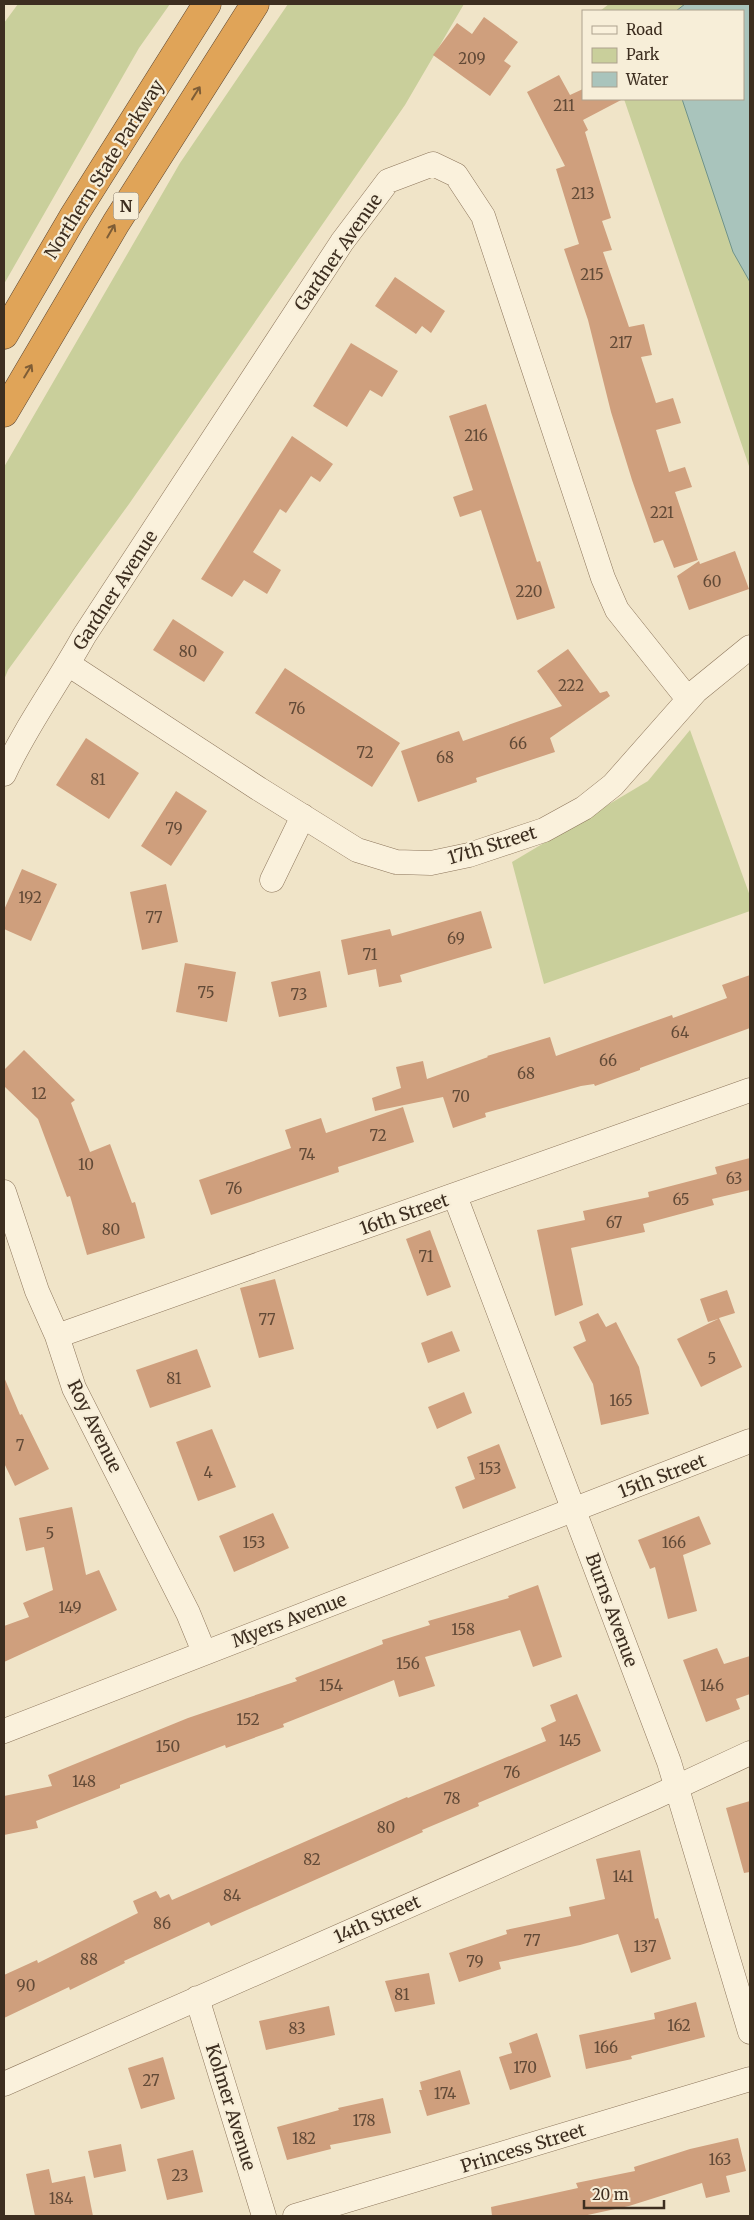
<svg xmlns="http://www.w3.org/2000/svg" width="754" height="2220" font-family="Merriweather,serif">
	<style>
		.green { fill: #c9cf9b }
		.water { fill: #a9c4bc; stroke: #6f938a }
		.building { fill: #cf9f7d }
		.lines { fill: none; stroke-linecap: round; stroke-linejoin: round }
		.minor-casing { stroke: #8d765c; stroke-width: 25 }
		.motorway-casing { stroke: #5b4430; stroke-width: 29 }
		.minor { stroke: #faf1dc; stroke-width: 24 }
		.motorway { stroke: #e0a458; stroke-width: 28 }
		.oneway { stroke: #7e5d36 }
		.labels { text-anchor: middle; dominant-baseline: central; stroke-width: 4.5; stroke-linejoin: round; paint-order: stroke }
		.number-label { font-size: 15px; fill: #624a37 }
		.shield { fill: #f7eed8; stroke: #756857; stroke-width: 1 }
		.shield-label { font-size: 16px; font-weight: bold; fill: #3d2e20 }
		.street-label { font-size: 18px; fill: #3d2e20; stroke: #f7eed8 }
	</style>
	<rect width="100%" height="100%" fill="#f0e4c8"/>
	<path class="green" d="M 18,4 L 170,4 L 139,48 L 4,284 L 4,23 Z
		M 288,4 L 464,4 L 405,105 L 129,504 L 8,670 L 4,680 L 4,467 L 180,163 Z
		M 609,4 L 750,4 L 750,469 L 624,99 L 743,99 L 743,11 L 600,11 Z
		M 690,730 L 750,896 L 750,911 L 544,984 L 512,862 L 648,781 Z"/>
	<path class="water" d="M 685,4 L 750,4 L 750,282 L 733,252 L 682,99 L 743,99 L 743,11 L 676,11 Z"/>
	<path class="building" d="M 484,17 L 518,42 L 504,61 L 511,66 L 490,96 L 433,55 L 457,23 L 472,34 Z
		M 559,75 L 570,95 L 583,89 L 583,99 L 623,99 L 583,120 L 588,130 L 585,132 L 611,218 L 602,221 L 612,250 L 603,252 L 629,327 L 644,324 L 652,355 L 641,357 L 656,403 L 673,398 L 681,423 L 656,430 L 669,472 L 685,467 L 692,487 L 675,492 L 698,560 L 674,568 L 663,540 L 654,543 L 632,480 L 611,412 L 588,320 L 564,249 L 579,244 L 556,169 L 565,166 L 527,92 Z
		M 395,277 L 445,311 L 431,333 L 422,326 L 416,334 L 375,306 Z
		M 351,343 L 398,371 L 382,397 L 370,390 L 347,427 L 313,406 Z
		M 486,404 L 537,562 L 540,561 L 555,608 L 517,620 L 481,510 L 460,517 L 453,497 L 473,490 L 449,416 Z
		M 292,436 L 333,464 L 320,482 L 311,476 L 286,513 L 280,509 L 253,552 L 281,570 L 267,594 L 244,580 L 232,597 L 201,579 Z
		M 735,551 L 749,589 L 689,610 L 677,576 L 699,561 L 700,564 Z
		M 173,619 L 224,652 L 204,682 L 153,650 Z
		M 568,649 L 600,693 L 607,691 L 610,696 L 550,738 L 555,752 L 476,778 L 477,782 L 418,802 L 401,751 L 459,731 L 463,741 L 562,706 L 537,671 Z
		M 285,668 L 400,743 L 372,787 L 255,713 Z
		M 86,738 L 139,773 L 109,819 L 56,785 Z
		M 176,791 L 207,811 L 171,866 L 141,846 Z
		M 22,869 L 57,884 L 31,941 L 4,929 L 4,910 Z
		M 166,884 L 178,942 L 142,950 L 130,892 Z
		M 481,911 L 492,948 L 400,975 L 402,982 L 379,987 L 376,969 L 348,975 L 341,940 L 390,929 L 392,936 Z
		M 185,963 L 236,972 L 227,1022 L 176,1012 Z
		M 320,971 L 327,1007 L 279,1017 L 271,982 Z
		M 750,975 L 750,1028 L 640,1068 L 640,1070 L 595,1086 L 594,1084 L 581,1086 L 485,1113 L 486,1117 L 453,1128 L 443,1097 L 375,1111 L 372,1098 L 401,1088 L 396,1067 L 423,1061 L 427,1079 L 488,1057 L 487,1056 L 550,1037 L 556,1056 L 672,1015 L 673,1018 L 727,998 L 722,985 Z
		M 24,1050 L 75,1100 L 71,1103 L 90,1152 L 110,1144 L 132,1203 L 135,1202 L 145,1238 L 87,1255 L 70,1196 L 67,1197 L 38,1119 L 4,1086 L 4,1070 Z
		M 403,1107 L 414,1142 L 338,1167 L 339,1172 L 211,1215 L 199,1180 L 291,1148 L 285,1130 L 321,1118 L 326,1133 Z
		M 750,1158 L 750,1190 L 712,1199 L 714,1205 L 643,1224 L 645,1232 L 571,1248 L 583,1305 L 555,1316 L 537,1230 L 585,1220 L 583,1211 L 649,1197 L 648,1192 L 717,1174 L 715,1167 Z
		M 430,1230 L 451,1287 L 427,1296 L 406,1239 Z
		M 275,1279 L 294,1349 L 259,1358 L 240,1288 Z
		M 727,1290 L 735,1313 L 719,1318 L 742,1367 L 701,1387 L 677,1339 L 718,1319 L 708,1322 L 700,1299 Z
		M 598,1313 L 606,1327 L 616,1322 L 639,1367 L 649,1414 L 601,1425 L 593,1384 L 573,1347 L 586,1341 L 579,1322 Z
		M 452,1331 L 460,1351 L 428,1363 L 421,1343 Z
		M 197,1349 L 211,1387 L 150,1408 L 136,1370 Z
		M 4,1377 L 20,1415 L 22,1414 L 49,1469 L 15,1486 L 4,1463 Z
		M 464,1392 L 472,1413 L 437,1429 L 428,1407 Z
		M 212,1429 L 236,1487 L 198,1501 L 176,1442 Z
		M 499,1444 L 516,1488 L 463,1509 L 455,1487 L 475,1479 L 467,1457 Z
		M 72,1507 L 86,1575 L 99,1570 L 117,1610 L 4,1662 L 4,1626 L 29,1617 L 23,1603 L 53,1590 L 44,1547 L 26,1551 L 19,1518 Z
		M 273,1513 L 289,1548 L 234,1572 L 219,1536 Z
		M 699,1516 L 711,1544 L 683,1555 L 697,1611 L 668,1619 L 655,1567 L 650,1569 L 638,1540 Z
		M 538,1585 L 562,1657 L 533,1667 L 520,1630 L 425,1657 L 435,1686 L 399,1697 L 394,1680 L 283,1724 L 284,1727 L 226,1748 L 225,1745 L 120,1785 L 120,1788 L 36,1821 L 38,1828 L 4,1835 L 4,1796 L 52,1786 L 48,1775 L 188,1718 L 297,1681 L 295,1678 L 383,1644 L 382,1640 L 430,1625 L 428,1621 L 509,1598 L 508,1596 Z
		M 717,1648 L 724,1664 L 750,1656 L 750,1694 L 736,1699 L 740,1709 L 706,1722 L 683,1660 Z
		M 577,1694 L 601,1751 L 478,1803 L 479,1806 L 422,1830 L 423,1832 L 211,1926 L 209,1922 L 124,1961 L 125,1963 L 70,1990 L 69,1987 L 4,2018 L 4,1975 L 37,1960 L 38,1963 L 138,1913 L 133,1901 L 156,1891 L 160,1898 L 169,1894 L 172,1900 L 407,1797 L 408,1798 L 546,1741 L 541,1728 L 556,1721 L 550,1705 Z
		M 750,1801 L 750,1872 L 744,1873 L 726,1808 Z
		M 640,1850 L 655,1919 L 658,1918 L 671,1959 L 631,1973 L 618,1934 L 580,1945 L 499,1962 L 501,1969 L 459,1982 L 449,1953 L 507,1934 L 506,1930 L 571,1916 L 569,1907 L 605,1899 L 596,1859 Z
		M 429,1973 L 435,2004 L 395,2012 L 385,1981 Z
		M 696,2002 L 705,2037 L 631,2056 L 632,2059 L 586,2069 L 579,2035 L 655,2019 L 654,2013 Z
		M 329,2006 L 335,2035 L 266,2050 L 259,2021 Z
		M 537,2033 L 551,2077 L 510,2090 L 499,2057 L 512,2053 L 509,2043 Z
		M 163,2057 L 175,2099 L 141,2109 L 128,2068 Z
		M 460,2070 L 470,2104 L 427,2116 L 419,2090 L 422,2090 L 420,2082 Z
		M 383,2098 L 391,2133 L 330,2145 L 331,2149 L 287,2160 L 277,2127 L 339,2110 L 338,2108 Z
		M 738,2138 L 746,2171 L 726,2176 L 730,2192 L 706,2198 L 702,2183 L 629,2206 L 583,2216 L 492,2216 L 491,2207 L 578,2188 L 576,2183 L 635,2171 L 634,2167 L 690,2149 Z
		M 121,2144 L 126,2171 L 94,2178 L 88,2151 Z
		M 193,2150 L 203,2192 L 167,2200 L 157,2159 Z
		M 49,2169 L 52,2183 L 85,2176 L 93,2216 L 35,2216 L 26,2174 Z"/>
	<g class="lines">
		<defs>
			<path id="minor" d="M 68,664 L 259,789 L 357,850 L 396,862 L 431,863 L 469,855 L 544,830 L 584,808 L 613,785 L 696,691 L 750,647
				M 4,774 C 26,726 58,683 84,636 L 342,242 L 388,181 L 433,164 L 456,175 L 483,216 L 603,578 L 617,610 L 688,699
				M 272,880 L 303,816
				M 4,1192 L 37,1291 L 57,1336 L 74,1388 L 188,1613 L 204,1652
				M 455,1196 L 669,1762 L 750,2032
				M 57,1336 L 750,1090
				M 4,1731 L 750,1441
				M 197,1998 L 264,2216
				M 4,2084 L 653,1798 L 750,1753
				M 295,2216 L 750,2079"/>
			<path id="motorway" d="M 4,335 L 73,217 L 207,4
				M 4,413 L 116,223 L 255,4"/>
		</defs>
		<use href="#minor" class="minor-casing"/>
		<use href="#motorway" class="motorway-casing"/>
		<use href="#minor" class="minor"/>
		<use href="#motorway" class="motorway"/>
	</g>
	<defs><path id="oneway-shaft" d="M-6 0H5M1.5-3L5.5 0L1.5 3" fill="none" stroke-width="1.6" stroke-linecap="round" stroke-linejoin="round" transform="scale(1.25)"/></defs>
	<g class="oneway">
		<use href="#oneway-shaft" transform="translate(196 93) rotate(-58)"/>
		<use href="#oneway-shaft" transform="translate(111 231) rotate(-60)"/>
		<use href="#oneway-shaft" transform="translate(28 371) rotate(-59)"/>
	</g>
	<g class="labels">
		<g class="number-label">
			<text x="472" y="58">209</text>
			<text x="564" y="105">211</text>
			<text x="583" y="193">213</text>
			<text x="592" y="274">215</text>
			<text x="621" y="342">217</text>
			<text x="476" y="435">216</text>
			<text x="662" y="512">221</text>
			<text x="712" y="581">60</text>
			<text x="529" y="591">220</text>
			<text x="188" y="651">80</text>
			<text x="571" y="685">222</text>
			<text x="297" y="708">76</text>
			<text x="518" y="743">66</text>
			<text x="365" y="752">72</text>
			<text x="445" y="757">68</text>
			<text x="98" y="779">81</text>
			<text x="174" y="828">79</text>
			<text x="30" y="897">192</text>
			<text x="154" y="917">77</text>
			<text x="456" y="938">69</text>
			<text x="370" y="954">71</text>
			<text x="206" y="992">75</text>
			<text x="299" y="994">73</text>
			<text x="680" y="1032">64</text>
			<text x="608" y="1060">66</text>
			<text x="526" y="1073">68</text>
			<text x="39" y="1093">12</text>
			<text x="461" y="1096">70</text>
			<text x="378" y="1135">72</text>
			<text x="307" y="1154">74</text>
			<text x="86" y="1164">10</text>
			<text x="734" y="1178">63</text>
			<text x="234" y="1188">76</text>
			<text x="681" y="1199">65</text>
			<text x="614" y="1222">67</text>
			<text x="111" y="1229">80</text>
			<text x="426" y="1256">71</text>
			<text x="267" y="1319">77</text>
			<text x="712" y="1358">5</text>
			<text x="174" y="1378">81</text>
			<text x="621" y="1400">165</text>
			<text x="20" y="1445">7</text>
			<text x="490" y="1468">153</text>
			<text x="208" y="1472">4</text>
			<text x="50" y="1533">5</text>
			<text x="254" y="1542">153</text>
			<text x="674" y="1542">166</text>
			<text x="70" y="1607">149</text>
			<text x="463" y="1629">158</text>
			<text x="408" y="1663">156</text>
			<text x="331" y="1685">154</text>
			<text x="712" y="1685">146</text>
			<text x="248" y="1719">152</text>
			<text x="570" y="1740">145</text>
			<text x="168" y="1746">150</text>
			<text x="512" y="1772">76</text>
			<text x="84" y="1781">148</text>
			<text x="452" y="1798">78</text>
			<text x="386" y="1827">80</text>
			<text x="312" y="1859">82</text>
			<text x="623" y="1876">141</text>
			<text x="232" y="1895">84</text>
			<text x="162" y="1923">86</text>
			<text x="532" y="1940">77</text>
			<text x="645" y="1946">137</text>
			<text x="89" y="1959">88</text>
			<text x="475" y="1961">79</text>
			<text x="26" y="1985">90</text>
			<text x="402" y="1994">81</text>
			<text x="679" y="2025">162</text>
			<text x="297" y="2028">83</text>
			<text x="606" y="2047">166</text>
			<text x="525" y="2067">170</text>
			<text x="151" y="2080">27</text>
			<text x="445" y="2093">174</text>
			<text x="364" y="2120">178</text>
			<text x="304" y="2138">182</text>
			<text x="720" y="2159">163</text>
			<text x="180" y="2175">23</text>
			<text x="61" y="2198">184</text>
		</g>
		<rect class="shield" x="113.5" y="192.5" width="25" height="27" rx="4"/>
		<g class="shield-label">
			<text x="126" y="206">N</text>
		</g>
		<g class="street-label">
			<text transform="translate(104 169) rotate(-58)">Northern State Parkway</text>
			<text transform="translate(338 252) rotate(-55)">Gardner Avenue</text>
			<text transform="translate(115 590) rotate(-57)">Gardner Avenue</text>
			<text transform="translate(492 845) rotate(-17)">17th Street</text>
			<text transform="translate(404 1214) rotate(-19)">16th Street</text>
			<text transform="translate(95 1426) rotate(64)">Roy Avenue</text>
			<text transform="translate(662 1476) rotate(-21)">15th Street</text>
			<text transform="translate(612 1610) rotate(70)">Burns Avenue</text>
			<text transform="translate(289 1620) rotate(-21)">Myers Avenue</text>
			<text transform="translate(377 1919) rotate(-24)">14th Street</text>
			<text transform="translate(231 2107) rotate(73)">Kolmer Avenue</text>
			<text transform="translate(523 2148) rotate(-17)">Princess Street</text>
		</g>
	</g>
	<rect width="754" height="2220" fill="none" stroke="#3d2e20" stroke-width="10"/>
	<rect x="582" y="10" width="162" height="90" fill="#f7eed8" stroke="#ada18e"/>
	<rect x="592" y="26" width="25" height="8" fill="#faf1dc" stroke="#ada18e"/>
	<text x="626" y="35" font-size="15" fill="#3d2e20">Road</text>
	<rect x="592" y="48" width="25" height="15" fill="#c9cf9b" stroke="#ada18e"/>
	<text x="626" y="60" font-size="15" fill="#3d2e20">Park</text>
	<rect x="592" y="72" width="25" height="15" fill="#a9c4bc" stroke="#ada18e"/>
	<text x="626" y="85" font-size="15" fill="#3d2e20">Water</text>
	<path d="M584 2200v8h80v-8" fill="none" stroke="#3d2e20" stroke-width="2.5"/>
	<text x="592" y="2200" font-size="15" fill="#3d2e20" stroke="#f7eed8" stroke-width="4" paint-order="stroke">20 m</text>
</svg>
